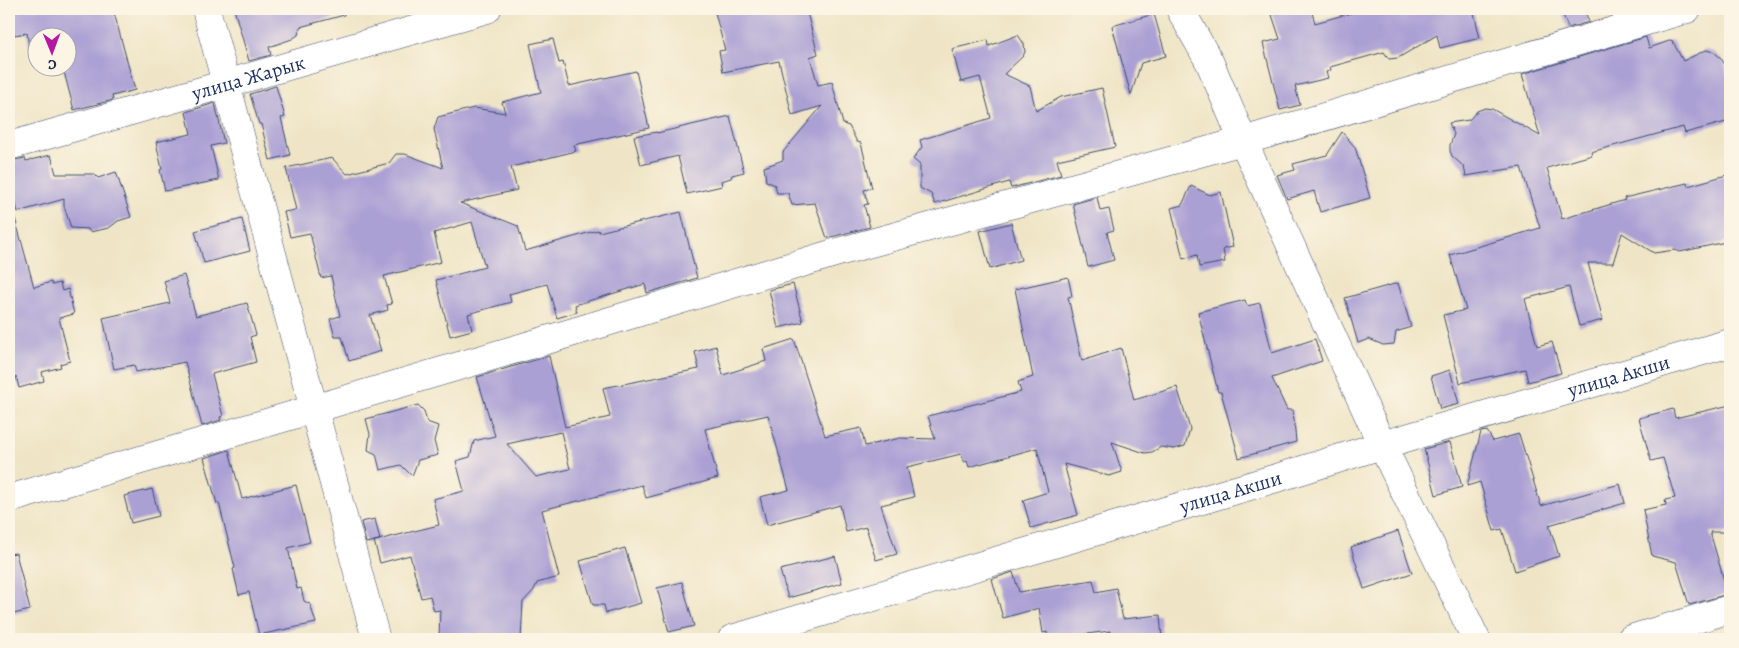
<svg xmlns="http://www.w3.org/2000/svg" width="1739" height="648" font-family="Alegreya,serif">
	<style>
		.building { fill: #aba0d4; fill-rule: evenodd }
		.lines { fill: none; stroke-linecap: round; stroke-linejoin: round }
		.minor-casing { stroke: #3b4a6e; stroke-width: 29 }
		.minor { stroke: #fff; stroke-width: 28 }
		.labels { text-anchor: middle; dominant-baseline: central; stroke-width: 4.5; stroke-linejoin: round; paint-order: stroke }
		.street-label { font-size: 20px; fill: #1b2f5e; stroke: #fcf5e5 }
	</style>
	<rect width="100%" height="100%" fill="#fcf5e5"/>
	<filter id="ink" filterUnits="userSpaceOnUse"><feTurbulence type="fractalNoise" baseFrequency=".02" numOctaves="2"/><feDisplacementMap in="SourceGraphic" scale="10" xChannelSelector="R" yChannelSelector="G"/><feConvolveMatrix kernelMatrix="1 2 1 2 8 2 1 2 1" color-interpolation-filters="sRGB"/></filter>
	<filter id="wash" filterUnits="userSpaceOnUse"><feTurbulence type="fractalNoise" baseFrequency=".0096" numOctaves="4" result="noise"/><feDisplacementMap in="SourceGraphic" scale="20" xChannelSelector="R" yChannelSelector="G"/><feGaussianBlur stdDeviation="1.12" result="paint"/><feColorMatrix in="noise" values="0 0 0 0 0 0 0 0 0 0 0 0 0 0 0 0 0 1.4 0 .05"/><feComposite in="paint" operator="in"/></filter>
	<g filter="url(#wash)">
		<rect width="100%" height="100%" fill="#efe5c6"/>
		<g id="blocks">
			<path class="building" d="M 10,9 L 113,9 L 135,90 L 112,96 L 113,100 L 74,110 L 63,68 L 68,68 L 68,38 L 38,38 L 38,44 L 29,46 L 27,33 L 14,35 Z
				M 234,9 L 343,9 L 344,15 L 300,27 L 298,35 L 292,39 L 269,47 L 271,55 L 249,61 Z
				M 714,9 L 806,9 L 818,54 L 810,57 L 818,85 L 832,82 L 843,124 L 849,126 L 857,142 L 861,143 L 872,188 L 864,190 L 868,204 L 864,205 L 870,227 L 827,238 L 815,203 L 792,205 L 788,193 L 777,193 L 775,185 L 766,181 L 764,167 L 783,160 L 783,152 L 822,106 L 792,115 L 779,61 L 723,72 L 719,51 L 725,50 Z
				M 1270,9 L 1311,9 L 1315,23 L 1365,9 L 1473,9 L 1480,38 L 1440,48 L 1437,35 L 1398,58 L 1389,59 L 1384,52 L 1330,67 L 1331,70 L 1326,72 L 1328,78 L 1295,86 L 1300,105 L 1280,110 L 1263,43 L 1280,39 Z
				M 1561,9 L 1584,9 L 1589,22 L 1568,28 Z
				M 1154,14 L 1166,56 L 1141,63 L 1131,95 L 1112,26 Z
				M 1018,35 L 1024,44 L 1025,52 L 1023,56 L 1004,74 L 1030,86 L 1036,111 L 1061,97 L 1102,88 L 1115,147 L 1057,160 L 1061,175 L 1011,188 L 1009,182 L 935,204 L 931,194 L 920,188 L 920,165 L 913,159 L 922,147 L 920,140 L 991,118 L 980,77 L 961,82 L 952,49 L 988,40 L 989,46 Z
				M 1646,37 L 1649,48 L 1672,40 L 1683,61 L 1706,50 L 1714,52 L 1721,58 L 1725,65 L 1730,84 L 1730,121 L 1685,133 L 1683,127 L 1591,152 L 1592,155 L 1547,168 L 1562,219 L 1625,200 L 1624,198 L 1687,183 L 1688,186 L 1730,174 L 1730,241 L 1680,252 L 1675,250 L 1654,253 L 1622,233 L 1613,263 L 1588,263 L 1603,320 L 1579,326 L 1569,287 L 1525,299 L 1537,346 L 1552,342 L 1561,373 L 1528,382 L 1525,369 L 1460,383 L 1443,315 L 1466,310 L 1450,255 L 1540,228 L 1521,167 L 1466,176 L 1464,167 L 1452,156 L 1450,151 L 1450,145 L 1454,134 L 1449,123 L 1469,120 L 1477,111 L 1485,108 L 1492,109 L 1540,136 L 1522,74 Z
				M 553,39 L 559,63 L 563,62 L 569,86 L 636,71 L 649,128 L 574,145 L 576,151 L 511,167 L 517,190 L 460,203 L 518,226 L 525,251 L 598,230 L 599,232 L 681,212 L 697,278 L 647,293 L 645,284 L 575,305 L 577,312 L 557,318 L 547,284 L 509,294 L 511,302 L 468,314 L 472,330 L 450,336 L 436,280 L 485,267 L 472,222 L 434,233 L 441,262 L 384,276 L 392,304 L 387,305 L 388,310 L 370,315 L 381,351 L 349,361 L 342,337 L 335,337 L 330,319 L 340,316 L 331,276 L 321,278 L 310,233 L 290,237 L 284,212 L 296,210 L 286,168 L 332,158 L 347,174 L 389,163 L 396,154 L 405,154 L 443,168 L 434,129 L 438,117 L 474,108 L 505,113 L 502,102 L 541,92 L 530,44 Z
				M 276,86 L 285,117 L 281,118 L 290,155 L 270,160 L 261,124 L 259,124 L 250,94 Z
				M 215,103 L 224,143 L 211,146 L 219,180 L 165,191 L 160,170 L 162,169 L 156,142 L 191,134 L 186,112 Z
				M 730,116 L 744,172 L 732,175 L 731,178 L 721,181 L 722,186 L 687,194 L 678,156 L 641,165 L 634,136 L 657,132 L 657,133 Z
				M 1342,132 L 1355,147 L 1370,198 L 1320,212 L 1314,191 L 1287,199 L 1277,175 L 1295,170 L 1293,164 L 1327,155 Z
				M 51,155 L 56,174 L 94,174 L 98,178 L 116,172 L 131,217 L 118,221 L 109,228 L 90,232 L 88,229 L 71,228 L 64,206 L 64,199 L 18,212 L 9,179 L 9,161 L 25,158 L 26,161 Z
				M 1191,186 L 1210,195 L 1221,192 L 1233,247 L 1223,249 L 1225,262 L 1199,267 L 1197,255 L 1183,259 L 1171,208 L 1182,205 Z
				M 1097,197 L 1100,211 L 1109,209 L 1114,230 L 1107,232 L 1114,260 L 1088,267 L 1073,204 Z
				M 15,218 L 34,287 L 51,282 L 52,285 L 60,283 L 62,291 L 68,289 L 74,314 L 59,318 L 70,361 L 60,364 L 61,367 L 42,372 L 44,381 L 19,388 L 16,376 L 9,378 L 9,219 Z
				M 242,219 L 250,251 L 204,263 L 195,231 Z
				M 1011,223 L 1021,260 L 990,269 L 980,231 Z
				M 184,275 L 196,316 L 247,303 L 256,335 L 250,337 L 256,362 L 212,374 L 223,416 L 220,417 L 221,420 L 202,426 L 185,362 L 136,372 L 134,365 L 114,369 L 103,318 L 170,303 L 164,281 Z
				M 1068,277 L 1072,296 L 1068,297 L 1082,361 L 1121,348 L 1134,400 L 1177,387 L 1190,429 L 1185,446 L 1174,449 L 1161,447 L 1152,452 L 1145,453 L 1112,442 L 1122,472 L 1109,476 L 1064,464 L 1078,515 L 1031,528 L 1023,500 L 1048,492 L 1037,448 L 969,467 L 967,461 L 964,462 L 961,454 L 907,467 L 914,497 L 881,505 L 897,554 L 876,560 L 866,527 L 846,532 L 840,505 L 767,525 L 760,497 L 789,490 L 768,415 L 705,429 L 718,478 L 646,498 L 642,485 L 542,510 L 559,577 L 537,583 L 534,590 L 523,602 L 521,639 L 439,639 L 440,610 L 434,611 L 430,596 L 421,598 L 410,555 L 380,563 L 374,541 L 439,525 L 433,499 L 464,491 L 456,461 L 470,457 L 474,441 L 495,436 L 477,377 L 549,356 L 565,427 L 610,417 L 603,388 L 699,369 L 695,352 L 716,346 L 723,375 L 766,361 L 763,349 L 794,339 L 825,436 L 861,428 L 865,446 L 900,438 L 935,439 L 928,416 L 1021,392 L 1018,382 L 1033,377 L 1015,289 ZM 561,432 L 570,469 L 536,477 L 507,444 Z
				M 1398,283 L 1411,327 L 1396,332 L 1394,344 L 1383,345 L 1369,339 L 1358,343 L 1345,298 Z
				M 793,284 L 803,322 L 778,328 L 769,290 Z
				M 1245,300 L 1247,306 L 1260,303 L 1272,353 L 1315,339 L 1322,361 L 1272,378 L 1287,410 L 1293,410 L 1296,442 L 1239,458 L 1221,392 L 1218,392 L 1198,312 Z
				M 1450,370 L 1459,404 L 1440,409 L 1431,376 Z
				M 418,405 L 424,411 L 427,422 L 438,426 L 434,441 L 438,455 L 418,460 L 412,476 L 401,465 L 380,470 L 376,454 L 368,450 L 370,434 L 366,419 Z
				M 1730,405 L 1730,532 L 1710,532 L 1728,594 L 1689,605 L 1676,562 L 1652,556 L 1643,510 L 1666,505 L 1665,500 L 1675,498 L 1663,458 L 1651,461 L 1639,418 L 1673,409 L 1675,418 Z
				M 1487,431 L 1493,441 L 1519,434 L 1541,506 L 1620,484 L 1625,503 L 1549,525 L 1559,556 L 1515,571 L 1502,529 L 1494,531 L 1480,482 L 1467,486 L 1481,432 Z
				M 1450,442 L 1462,487 L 1436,495 L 1424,449 Z
				M 229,450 L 242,499 L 296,485 L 310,542 L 288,548 L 297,589 L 301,588 L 304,601 L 310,604 L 316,623 L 259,635 L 249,592 L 239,595 L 233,569 L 235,568 L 219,503 L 217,504 L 204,458 Z
				M 152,489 L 159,516 L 131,523 L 124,496 Z
				M 375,519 L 380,540 L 366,543 L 361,522 Z
				M 1398,531 L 1412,573 L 1364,589 L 1351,547 Z
				M 625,548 L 641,603 L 606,613 L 604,605 L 593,605 L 580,561 Z
				M 16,553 L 30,610 L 9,615 L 9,554 Z
				M 835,556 L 842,583 L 788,598 L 780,570 Z
				M 1013,572 L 1019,592 L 1093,580 L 1096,592 L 1116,588 L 1123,619 L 1160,615 L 1162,639 L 1111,639 L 1110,631 L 1048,639 L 1047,632 L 1043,633 L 1039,608 L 1003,618 L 992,579 Z
				M 682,582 L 694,626 L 669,632 L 657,588 Z"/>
		</g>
	</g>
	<g filter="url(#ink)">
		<use href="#blocks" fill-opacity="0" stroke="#3b4a6e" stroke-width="1"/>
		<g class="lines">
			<defs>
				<g id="minor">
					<path d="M 206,9 L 376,639"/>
					<path d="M 1180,9 L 1210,63 L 1243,141 L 1382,445 L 1476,639"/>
					<path id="s1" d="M 9,146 L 487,9"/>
					<path d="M 9,499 L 557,337 L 838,252 L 1243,141 L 1687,9"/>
					<path id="s2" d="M 732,639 L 1280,477 L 1382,445 L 1730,343"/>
					<path d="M 1631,639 L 1730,609"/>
				</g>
			</defs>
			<use href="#minor" class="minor-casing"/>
			<use href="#minor" class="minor"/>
		</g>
	</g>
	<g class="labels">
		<g class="street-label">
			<text stroke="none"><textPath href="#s1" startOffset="249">улица Жарык</textPath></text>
			<text stroke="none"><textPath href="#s2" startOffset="925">улица Акши</textPath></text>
			<text stroke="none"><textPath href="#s2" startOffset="520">улица Акши</textPath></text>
		</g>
	</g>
	<rect width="1739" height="648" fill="none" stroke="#fcf5e5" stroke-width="30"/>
	<g transform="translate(52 52) rotate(179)"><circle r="24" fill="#fcf5e5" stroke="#a2a6af"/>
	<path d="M0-4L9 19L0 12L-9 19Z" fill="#b5179e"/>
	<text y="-8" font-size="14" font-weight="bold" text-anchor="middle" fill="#1b2f5e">С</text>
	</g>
</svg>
